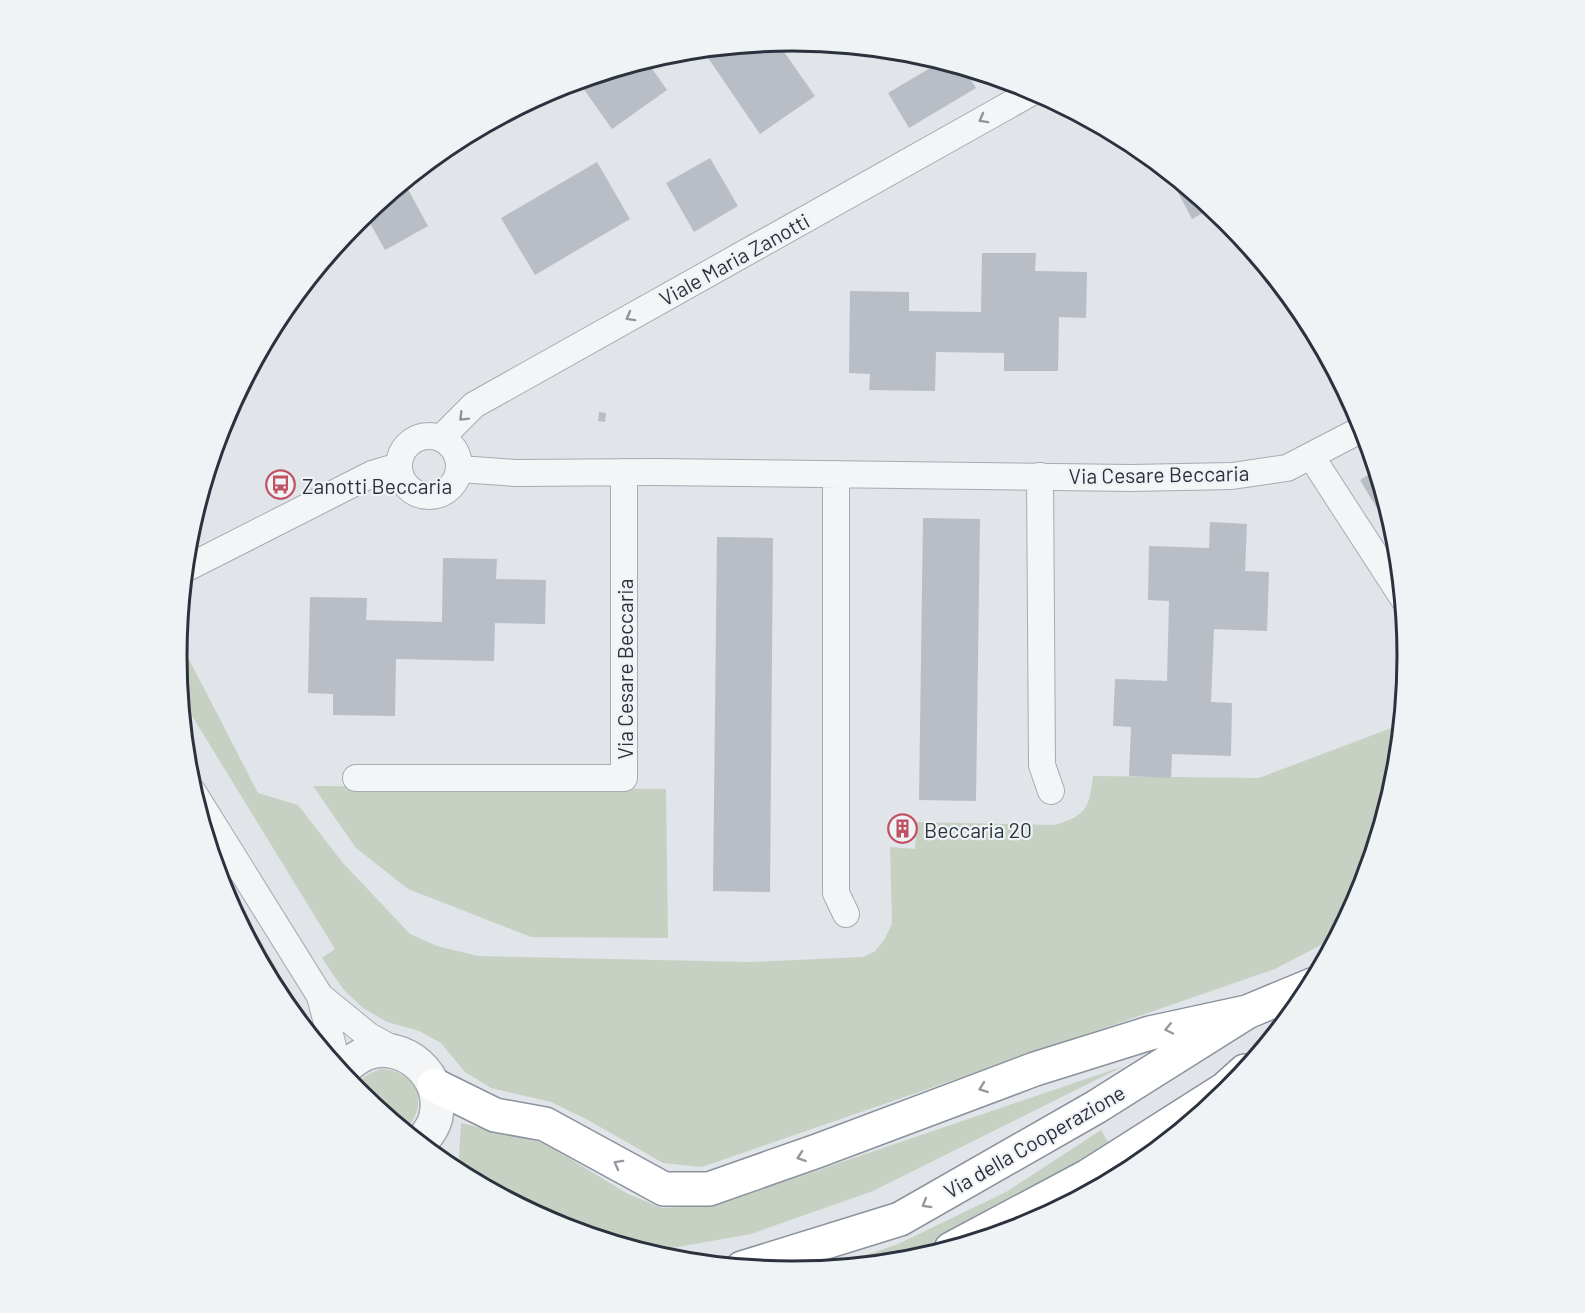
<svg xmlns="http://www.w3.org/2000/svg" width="1585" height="1313" font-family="Barlow,sans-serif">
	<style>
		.green { fill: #c7d1c3 }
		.building { fill: #b9bdc5 }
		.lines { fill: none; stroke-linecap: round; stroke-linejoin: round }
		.minor-casing { stroke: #a7abb2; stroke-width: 28 }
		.tertiary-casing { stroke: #a7abb2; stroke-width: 36 }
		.trunk-casing { stroke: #8a929d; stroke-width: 36 }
		.minor { stroke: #f3f5f7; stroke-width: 26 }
		.tertiary { stroke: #f3f5f7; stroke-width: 33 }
		.trunk { stroke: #fff; stroke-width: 33 }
		.oneway { stroke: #8f949a }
		.oneway2 { stroke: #95989e }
		.labels { text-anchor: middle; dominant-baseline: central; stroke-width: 4.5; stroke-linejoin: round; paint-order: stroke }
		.street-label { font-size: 21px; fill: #2b323e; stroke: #f0f3f6 }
		.poi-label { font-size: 21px; fill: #2b323e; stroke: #f0f3f6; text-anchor: start }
		.rim { fill: none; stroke: #2b323e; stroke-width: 3 }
	</style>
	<rect width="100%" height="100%" fill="#e1e4e8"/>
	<path class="green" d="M 178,638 L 258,793 L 298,805 L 343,863 L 410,934 L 437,946 L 478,956 L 750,962 L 863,957 L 874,952 L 884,940 L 892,924 L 890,847 L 915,849 L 917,822 L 1055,825 C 1087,815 1089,808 1093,776 L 1259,778 L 1402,724 L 1397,777 L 1361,893 L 1338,936 L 1275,969 L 702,1167 L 663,1163 L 588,1120 L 551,1102 L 491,1088 L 465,1072 L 441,1043 L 419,1031 L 387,1022 L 363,1008 L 343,989 L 322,958 L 335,949 L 181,698 L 177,656 Z
		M 313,786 L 666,789 L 668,938 L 531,937 L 408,889 L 356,848 Z
		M 213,859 L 275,966 L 292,1002 L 291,1011 L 280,998 L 223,892 Z
		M 1124,1066 L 873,1191 L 751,1234 L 655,1251 L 642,1252 L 556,1225 L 466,1177 L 459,1157 L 461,1123 L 544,1143 L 628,1194 L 662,1208 L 716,1205 Z
		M 381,1069 C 418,1071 431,1106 404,1131 L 354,1089 C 361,1077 369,1073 381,1069 Z
		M 1101,1130 L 1108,1142 L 1012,1204 L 903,1257 L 884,1263 L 826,1269 L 898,1244 L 1006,1192 Z"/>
	<path class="building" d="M 777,42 L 815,96 L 760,134 L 702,49 Z
		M 859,47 L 864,48 L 874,49 L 865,55 Z
		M 646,60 L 667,90 L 612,129 L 578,81 Z
		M 942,61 L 964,68 L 976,88 L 909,128 L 888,93 Z
		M 1124,139 L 1135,145 L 1137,146 L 1130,150 Z
		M 710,158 L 738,206 L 694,232 L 666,183 Z
		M 597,162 L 630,219 L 535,275 L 501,218 Z
		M 1166,170 L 1212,208 L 1192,219 Z
		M 404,182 L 428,226 L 385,250 L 365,214 Z
		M 982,253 L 1036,253 L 1035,271 L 1087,272 L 1086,318 L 1059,317 L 1058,371 L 1004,371 L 1004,353 L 936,352 L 935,391 L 869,390 L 870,374 L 849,373 L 850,291 L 909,292 L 909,311 L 981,312 Z
		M 599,412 L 606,413 L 605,422 L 598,421 Z
		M 1376,470 L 1392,522 L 1387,525 L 1360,480 Z
		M 923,518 L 980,519 L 976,801 L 919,800 Z
		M 1210,522 L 1247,524 L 1245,571 L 1269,572 L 1267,631 L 1214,629 L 1211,702 L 1232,703 L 1231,756 L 1172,754 L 1171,778 L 1129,776 L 1131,727 L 1113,726 L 1115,679 L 1167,681 L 1169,601 L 1148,600 L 1149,546 L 1209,548 Z
		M 717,537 L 773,538 L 770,892 L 713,891 Z
		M 443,558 L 497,559 L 496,579 L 546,580 L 545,624 L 495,623 L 494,661 L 396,659 L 395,716 L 333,715 L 333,694 L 308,693 L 310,597 L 367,598 L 366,620 L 442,622 Z
		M 895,819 L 911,819 L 910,840 L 894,840 Z"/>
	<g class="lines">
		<defs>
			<path id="minor" d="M399 466a30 30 0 1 1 60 0a30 30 0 1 1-60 0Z
				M 441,438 L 474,405 L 483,400 L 1034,91
				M 1311,456 L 1403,598
				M 459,469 L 516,473 L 655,472 L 1131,478 L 1232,476 L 1287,468 L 1364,428
				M 836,474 L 836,893 L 846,914
				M 1040,476 L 1042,765 L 1051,791
				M 185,569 L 372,474 L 399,466
				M 356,778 L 624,778 L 624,472
				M 193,792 L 320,996 L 339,1070
				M 320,996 L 369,1036 L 400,1053"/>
			<path id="tertiary" d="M 340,1072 C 349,1064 356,1057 367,1053 C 405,1040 445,1077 436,1116 C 434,1127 427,1135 420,1144"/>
			<path id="trunk" d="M 434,1085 L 495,1115 L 545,1124 L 664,1189 L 709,1189 L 817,1151 L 1035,1069 L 1150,1033 L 1247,1012
				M 951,1249 L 1088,1176 L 1225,1089 L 1245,1071
				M 742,1268 L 900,1219 L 1096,1107 L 1247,1012 L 1312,985"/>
		</defs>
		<use href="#minor" class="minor-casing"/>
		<use href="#tertiary" class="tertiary-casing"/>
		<use href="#trunk" class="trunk-casing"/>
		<use href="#minor" class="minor"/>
		<use href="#tertiary" class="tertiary"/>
		<use href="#trunk" class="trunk"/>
	</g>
	<defs><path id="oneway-chevron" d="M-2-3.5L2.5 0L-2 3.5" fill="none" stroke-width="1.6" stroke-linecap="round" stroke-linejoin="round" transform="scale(1.5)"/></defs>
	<g class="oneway">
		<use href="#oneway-chevron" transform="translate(983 119) rotate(151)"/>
		<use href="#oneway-chevron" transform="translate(630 317) rotate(151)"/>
		<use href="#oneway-chevron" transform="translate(463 417) rotate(135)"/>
	</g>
	<g class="oneway2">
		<use href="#oneway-chevron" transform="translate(1169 1029) rotate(168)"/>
		<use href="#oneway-chevron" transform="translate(983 1088) rotate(160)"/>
		<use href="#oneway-chevron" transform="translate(801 1157) rotate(161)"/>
		<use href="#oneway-chevron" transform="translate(618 1164) rotate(-151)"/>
		<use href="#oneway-chevron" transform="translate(926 1204) rotate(150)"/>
	</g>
	<defs>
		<symbol id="bus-ring" viewBox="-11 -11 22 22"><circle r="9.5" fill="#f0f3f6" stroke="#c15265" stroke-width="1.5"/><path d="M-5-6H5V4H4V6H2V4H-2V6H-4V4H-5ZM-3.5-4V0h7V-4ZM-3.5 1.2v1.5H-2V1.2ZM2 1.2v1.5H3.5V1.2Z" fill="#c15265"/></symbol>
		<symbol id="building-ring" viewBox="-11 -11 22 22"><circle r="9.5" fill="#f0f3f6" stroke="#c15265" stroke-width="1.5"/><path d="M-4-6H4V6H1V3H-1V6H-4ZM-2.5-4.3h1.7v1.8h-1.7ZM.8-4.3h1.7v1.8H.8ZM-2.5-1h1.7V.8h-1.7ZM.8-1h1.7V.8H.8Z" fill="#c15265"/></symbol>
	</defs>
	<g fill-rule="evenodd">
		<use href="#bus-ring" x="264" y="468" width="33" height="33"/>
		<use href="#building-ring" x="886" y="812" width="33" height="33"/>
	</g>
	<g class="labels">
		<g class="street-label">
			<text transform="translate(734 259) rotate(-29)">Viale Maria Zanotti</text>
			<text transform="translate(1159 474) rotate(-1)">Via Cesare Beccaria</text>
			<text transform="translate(624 669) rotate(-90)">Via Cesare Beccaria</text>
			<text transform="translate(1034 1141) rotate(-30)">Via della Cooperazione</text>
		</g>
		<g class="poi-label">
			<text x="302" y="485">Zanotti Beccaria</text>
			<text x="924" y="829">Beccaria 20</text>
		</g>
	</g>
	<path d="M0 0H1585V1313H0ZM187 656a605 605 0 1 1 1210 0a605 605 0 1 1-1210 0Z" fill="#f0f3f6" fill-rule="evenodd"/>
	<path class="rim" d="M187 656a605 605 0 1 1 1210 0a605 605 0 1 1-1210 0Z"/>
</svg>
